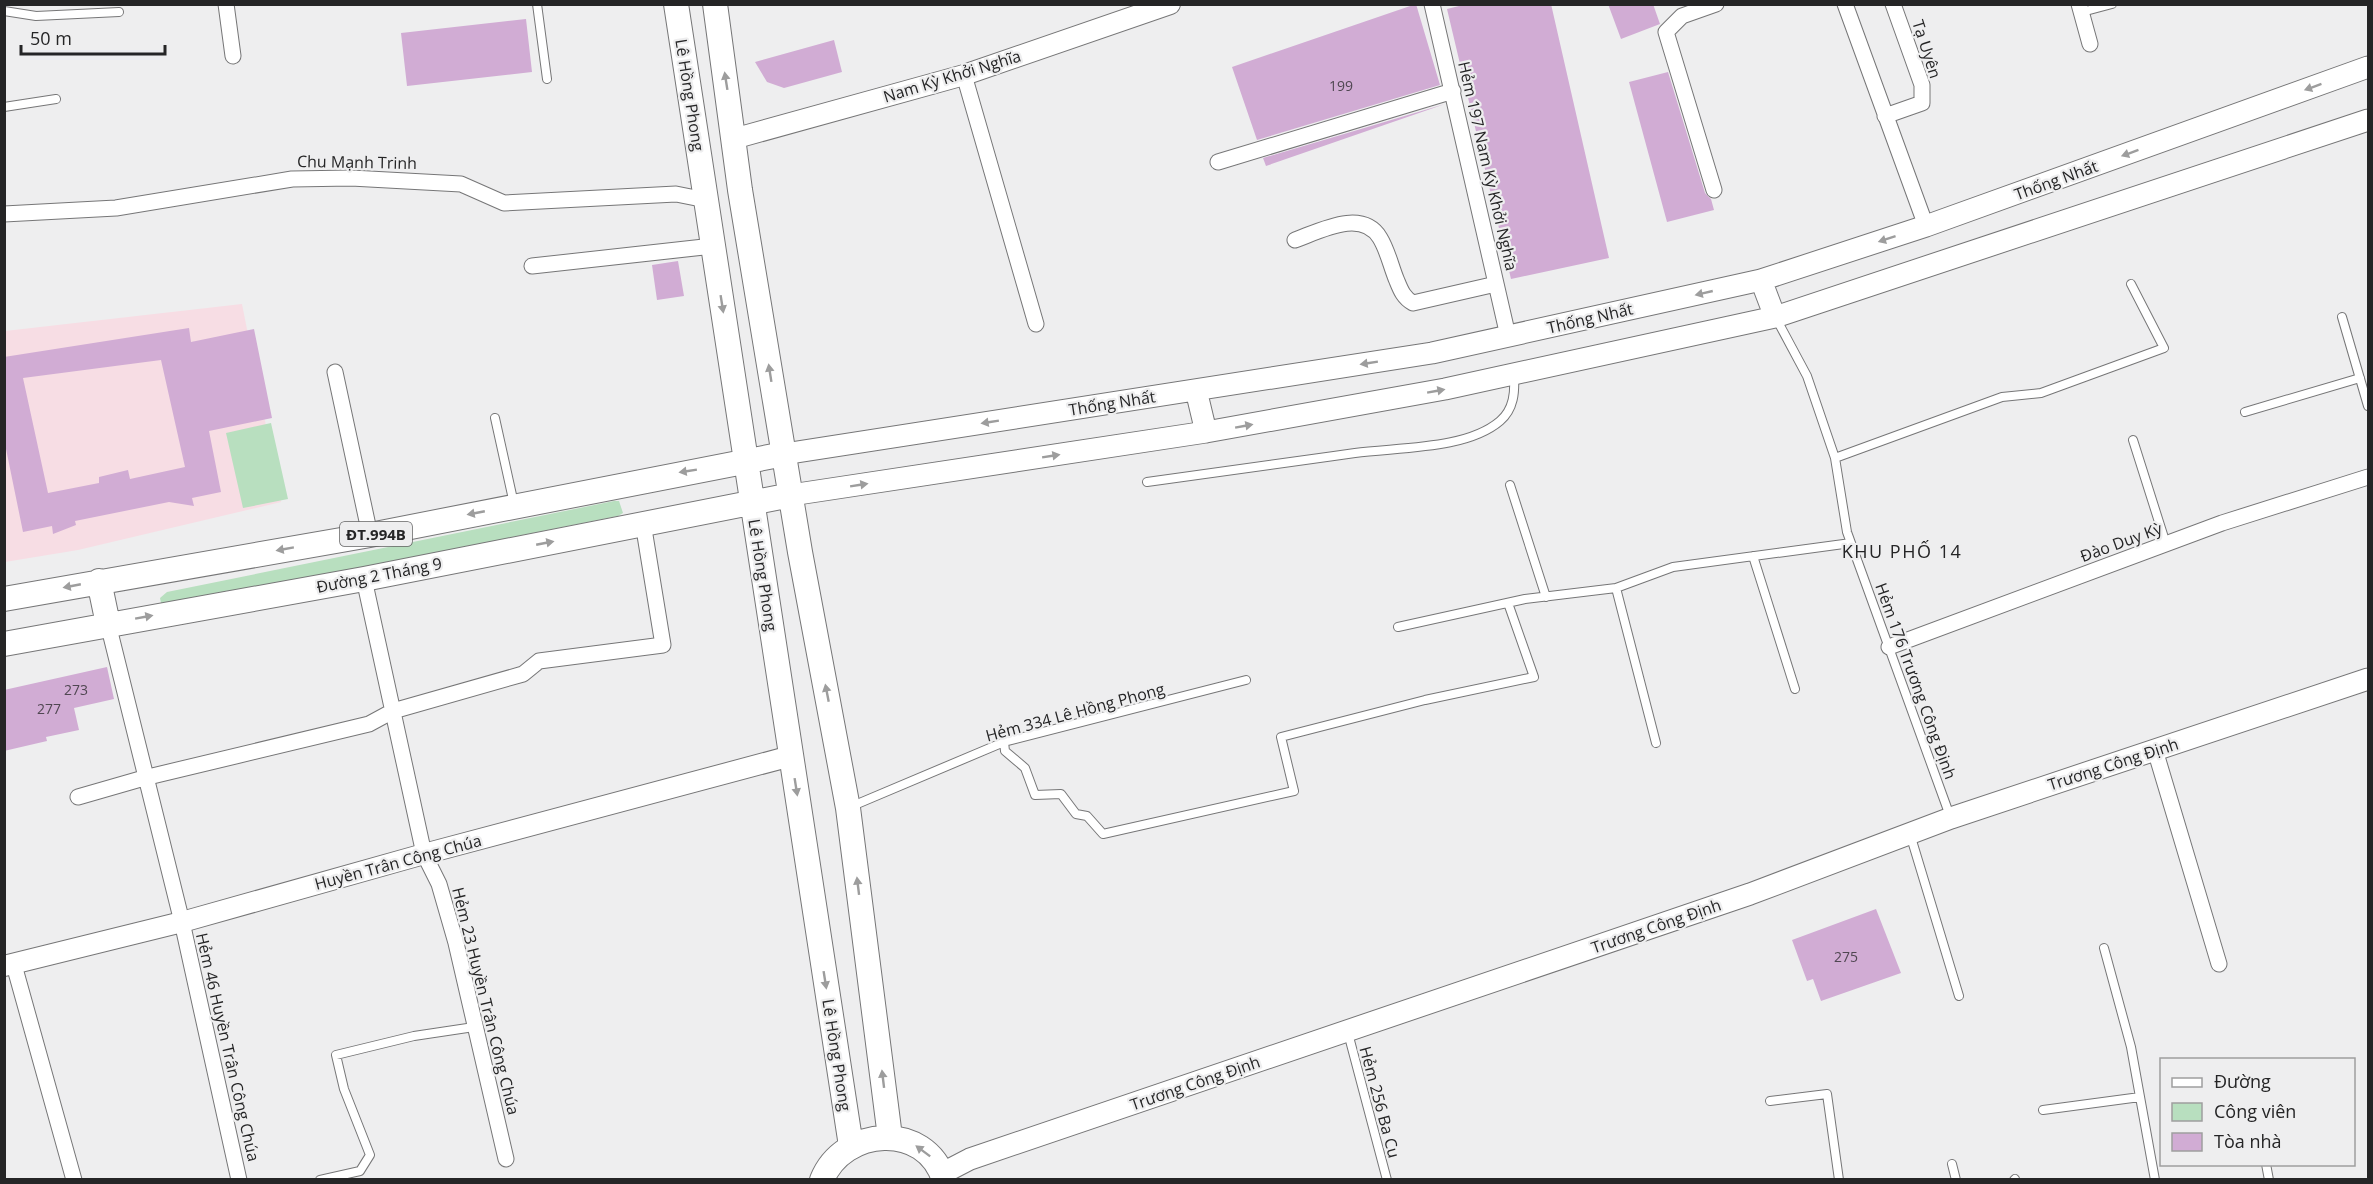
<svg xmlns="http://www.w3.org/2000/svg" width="2373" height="1184" font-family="'Open Sans',sans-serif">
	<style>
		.education { fill: #f7dde4 }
		.green { fill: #b8dfbf }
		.building { fill: #d1acd4; fill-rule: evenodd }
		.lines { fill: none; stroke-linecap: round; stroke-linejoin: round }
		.service-casing { stroke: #767677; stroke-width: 10 }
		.minor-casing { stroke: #767677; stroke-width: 17 }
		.tertiary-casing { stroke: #767677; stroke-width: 22 }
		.secondary-casing { stroke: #767677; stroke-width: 23 }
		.primary-casing { stroke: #767677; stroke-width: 26 }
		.service { stroke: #fff; stroke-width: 8 }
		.minor { stroke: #fff; stroke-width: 15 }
		.tertiary { stroke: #fff; stroke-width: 20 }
		.secondary { stroke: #fff; stroke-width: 21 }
		.primary { stroke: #fff; stroke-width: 24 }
		.oneway { fill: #9d9d9d }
		.labels { text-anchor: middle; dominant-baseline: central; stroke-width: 4.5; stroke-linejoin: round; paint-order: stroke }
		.number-label { font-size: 14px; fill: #504752 }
		.shield { fill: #eeeeef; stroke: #616162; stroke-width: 1.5 }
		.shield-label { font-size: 15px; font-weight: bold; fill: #252526 }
		.street-label { font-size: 16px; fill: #252526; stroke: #eeeeef }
		.neighbourhood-label { font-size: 18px; letter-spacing: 1.5px; fill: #252526; stroke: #eeeeef }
	</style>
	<rect width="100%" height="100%" fill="#eeeeef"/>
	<path class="education" d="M 242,304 L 281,502 L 78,550 L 5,562 L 5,331 Z"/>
	<path class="green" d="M 271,423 L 288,499 L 243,508 L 226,433 Z
		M 614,501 L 619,501 L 623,513 L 618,516 L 169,606 L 161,603 L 160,598 L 167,592 Z"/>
	<path class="building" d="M 1416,4 L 1440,85 L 1257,140 L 1232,67 Z
		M 1467,4 L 1551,4 L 1609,258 L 1511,279 L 1447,9 Z
		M 1608,4 L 1653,4 L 1660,24 L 1621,39 Z
		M 526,19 L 532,72 L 407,86 L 401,33 Z
		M 834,40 L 842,72 L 784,88 L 767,82 L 755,62 Z
		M 1668,72 L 1705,193 L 1711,199 L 1714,210 L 1667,222 L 1629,82 Z
		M 1445,104 L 1266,166 L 1263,158 Z
		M 678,261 L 684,296 L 657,300 L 652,265 Z
		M 189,328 L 191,342 L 254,329 L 272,418 L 209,431 L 221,492 L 192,498 L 194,506 L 169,502 L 75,521 L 76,525 L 53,534 L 52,526 L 23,532 L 4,439 L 4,357 ZM 161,360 L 185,467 L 130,479 L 128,470 L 99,477 L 99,483 L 48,493 L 23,378 Z
		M 107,667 L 114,699 L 74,708 L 79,730 L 46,737 L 47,741 L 4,751 L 4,690 Z
		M 1876,909 L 1901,973 L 1821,1001 L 1813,979 L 1807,981 L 1792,940 Z"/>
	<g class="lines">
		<defs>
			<path id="service" d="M 537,4 L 547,79
				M 4,11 L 36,16 L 119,12
				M 2082,12 L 2112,4
				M 4,107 L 56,99
				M 2342,317 L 2368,406
				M 1777,320 L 1807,376 L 1835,458 L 1847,532 L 1950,816
				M 2245,412 L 2360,378
				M 495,418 L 514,504
				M 2133,440 L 2166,544
				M 1835,458 L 2002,397 L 2041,393 L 2164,348 L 2131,284
				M 1147,482 C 1217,472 1286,463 1355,453 C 1398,447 1466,450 1500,421 C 1514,409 1515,392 1514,375
				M 1510,485 L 1546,597
				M 1753,556 L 1795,689
				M 1616,588 L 1656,743
				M 1398,627 L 1525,599 L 1616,588 L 1673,567 L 1851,543
				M 1004,742 L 1005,751 L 1025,768 L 1035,795 L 1061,794 L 1076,814 L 1087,816 L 1103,834 L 1294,791 L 1281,737 L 1425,700 L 1534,677 L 1508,603
				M 850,807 L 1004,742 L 1246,680
				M 1910,834 L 1959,996
				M 2104,948 L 2131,1047 L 2155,1180
				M 1348,1033 L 1387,1180
				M 1770,1101 L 1827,1094 L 1839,1180
				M 2043,1110 L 2140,1097
				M 1952,1164 L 1956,1180
				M 2266,1164 L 2269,1180
				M 320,1180 L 360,1171 L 370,1155 L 344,1089 L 336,1055 L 414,1036 L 474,1027
				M 2014,1180 L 2015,1179"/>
			<path id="minor" d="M 226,4 L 233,56
				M 1432,4 L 1508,336
				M 1845,4 L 1926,226
				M 2079,4 L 2090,44
				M 964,75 L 1036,324
				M 1885,116 L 1922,103 L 1922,85 L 1893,4
				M 1218,162 L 1453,91
				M 1714,190 L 1666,32 L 1682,16 L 1716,4
				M 4,214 L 116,208 L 292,179 L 351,178 L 461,184 L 504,203 L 676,194 L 706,200
				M 1295,240 C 1320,231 1362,208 1380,238 C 1388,251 1391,267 1397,281 C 1401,291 1404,298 1413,303 L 1496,284
				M 532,266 L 713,246
				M 335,372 L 370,535
				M 364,579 L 424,854 L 439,884 L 456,943 L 506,1159
				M 108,624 L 182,922 L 239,1180
				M 1889,647 L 2222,523 L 2368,477
				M 2155,750 L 2219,964
				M 78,797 L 144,778 L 369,724 L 393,711 L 523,674 L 539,661 L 663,645 L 643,523
				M 14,965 L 74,1180"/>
			<path id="tertiary" d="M 733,139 L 964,75 L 1170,4
				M 4,966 L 182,922 L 424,854 L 791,756"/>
			<path id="secondary" d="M 1761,280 L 1775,317
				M 1196,390 L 1206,432
				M 784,454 L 1432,353 L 1761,280 L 1926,226 L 2368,67
				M 791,495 L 1206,432 L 1445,389 L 1775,317 L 2368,120
				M 943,1173 L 970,1159 L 1750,894 L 1951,818 L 2368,679"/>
			<path id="primary" d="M 676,4 L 851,1146
				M 715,4 L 740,190 L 800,552 L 848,808 L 890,1137
				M 99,581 L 108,624
				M 4,599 L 370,535 L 784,454
				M 4,644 L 364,579 L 791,495
				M 822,1180 C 843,1127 926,1121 944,1180"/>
		</defs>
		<use href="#service" class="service-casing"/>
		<use href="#minor" class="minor-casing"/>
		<use href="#tertiary" class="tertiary-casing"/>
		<use href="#secondary" class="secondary-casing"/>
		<use href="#primary" class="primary-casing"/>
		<use href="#service" class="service"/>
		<use href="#minor" class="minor"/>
		<use href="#tertiary" class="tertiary"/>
		<use href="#secondary" class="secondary"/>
		<use href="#primary" class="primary"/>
	</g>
	<defs><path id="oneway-solid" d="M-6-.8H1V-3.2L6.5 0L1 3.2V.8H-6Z" transform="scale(1.5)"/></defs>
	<g class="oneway">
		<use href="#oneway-solid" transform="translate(726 81) rotate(-99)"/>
		<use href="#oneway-solid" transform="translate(2313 87) rotate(160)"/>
		<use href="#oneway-solid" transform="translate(2130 153) rotate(160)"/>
		<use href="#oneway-solid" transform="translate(1887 239) rotate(162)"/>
		<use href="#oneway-solid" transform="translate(1704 293) rotate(167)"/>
		<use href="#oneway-solid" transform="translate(722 304) rotate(81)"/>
		<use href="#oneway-solid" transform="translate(1369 363) rotate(171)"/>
		<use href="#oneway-solid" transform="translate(770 373) rotate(-99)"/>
		<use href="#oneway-solid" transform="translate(1436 391) rotate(-10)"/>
		<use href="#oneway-solid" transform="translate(990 422) rotate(171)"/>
		<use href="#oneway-solid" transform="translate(1244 426) rotate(-10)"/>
		<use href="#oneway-solid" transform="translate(1051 456) rotate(-9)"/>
		<use href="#oneway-solid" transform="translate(688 471) rotate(171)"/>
		<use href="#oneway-solid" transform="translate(859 485) rotate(-9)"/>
		<use href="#oneway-solid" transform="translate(476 513) rotate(169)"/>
		<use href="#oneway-solid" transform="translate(545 543) rotate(-11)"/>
		<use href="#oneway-solid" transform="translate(285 549) rotate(170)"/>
		<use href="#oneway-solid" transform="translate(72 586) rotate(169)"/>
		<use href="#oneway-solid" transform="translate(144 617) rotate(-10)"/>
		<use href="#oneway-solid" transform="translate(827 693) rotate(-101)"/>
		<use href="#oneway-solid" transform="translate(796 787) rotate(81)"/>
		<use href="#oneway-solid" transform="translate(858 886) rotate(-97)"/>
		<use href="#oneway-solid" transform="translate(825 980) rotate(81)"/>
		<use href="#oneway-solid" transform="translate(883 1079) rotate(-97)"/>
		<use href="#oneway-solid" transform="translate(923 1151) rotate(-143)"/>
	</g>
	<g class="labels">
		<g class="number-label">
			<text x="1341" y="85">199</text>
			<text x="76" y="689">273</text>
			<text x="49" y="708">277</text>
			<text x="1846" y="956">275</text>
		</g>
		<rect class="shield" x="340" y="522" width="72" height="24" rx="4.5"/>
		<g class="shield-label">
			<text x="376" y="534">ĐT.994B</text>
		</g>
		<g class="street-label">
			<text transform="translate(1927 49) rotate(72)">Tạ Uyên</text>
			<text transform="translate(952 76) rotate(-17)">Nam Kỳ Khởi Nghĩa</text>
			<text transform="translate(690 95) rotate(81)">Lê Hồng Phong</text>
			<text transform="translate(357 162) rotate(1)">Chu Mạnh Trinh</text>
			<text transform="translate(1488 166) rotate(77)">Hẻm 197 Nam Kỳ Khởi Nghĩa</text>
			<text transform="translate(2056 180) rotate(-20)">Thống Nhất</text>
			<text transform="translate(1590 318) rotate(-13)">Thống Nhất</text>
			<text transform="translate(1112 403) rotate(-9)">Thống Nhất</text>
			<text transform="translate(2121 542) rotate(-20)">Đào Duy Kỳ</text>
			<text transform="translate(379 575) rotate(-11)">Đường 2 Tháng 9</text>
			<text transform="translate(763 575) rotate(81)">Lê Hồng Phong</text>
			<text transform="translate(1916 681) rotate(70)">Hẻm 176 Trương Công Định</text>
			<text transform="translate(1075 712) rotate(-15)">Hẻm 334 Lê Hồng Phong</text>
			<text transform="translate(2113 764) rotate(-18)">Trương Công Định</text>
			<text transform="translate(398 862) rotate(-15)">Huyền Trân Công Chúa</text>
			<text transform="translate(1656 926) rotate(-19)">Trương Công Định</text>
			<text transform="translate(486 1001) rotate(76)">Hẻm 23 Huyền Trân Công Chúa</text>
			<text transform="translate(228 1047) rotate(77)">Hẻm 46 Huyền Trân Công Chúa</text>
			<text transform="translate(837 1055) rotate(81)">Lê Hồng Phong</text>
			<text transform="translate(1195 1083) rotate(-19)">Trương Công Định</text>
			<text transform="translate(1380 1102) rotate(75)">Hẻm 256 Ba Cu</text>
		</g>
		<g class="neighbourhood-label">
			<text x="1902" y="551">KHU PHỐ 14</text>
		</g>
	</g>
	<rect width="2373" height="1184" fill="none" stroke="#252526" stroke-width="12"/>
	<rect x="2160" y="1058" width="195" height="108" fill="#eeeeef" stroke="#9e9e9f" stroke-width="1.5"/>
	<rect x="2172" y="1078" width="30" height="9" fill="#ffffff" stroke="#9e9e9f" stroke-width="1.5"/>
	<text x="2214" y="1088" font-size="18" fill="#252526">Đường</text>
	<rect x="2172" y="1103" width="30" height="18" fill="#b8dfbf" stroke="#9e9e9f" stroke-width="1.5"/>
	<text x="2214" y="1118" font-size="18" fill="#252526">Công viên</text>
	<rect x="2172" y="1133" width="30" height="18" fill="#d1acd4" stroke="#9e9e9f" stroke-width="1.5"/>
	<text x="2214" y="1148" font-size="18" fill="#252526">Tòa nhà</text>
	<path d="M21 45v9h144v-9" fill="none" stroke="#252526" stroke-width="3"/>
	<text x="30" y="45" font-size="18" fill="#252526" stroke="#eeeeef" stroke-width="4.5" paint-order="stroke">50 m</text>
</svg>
